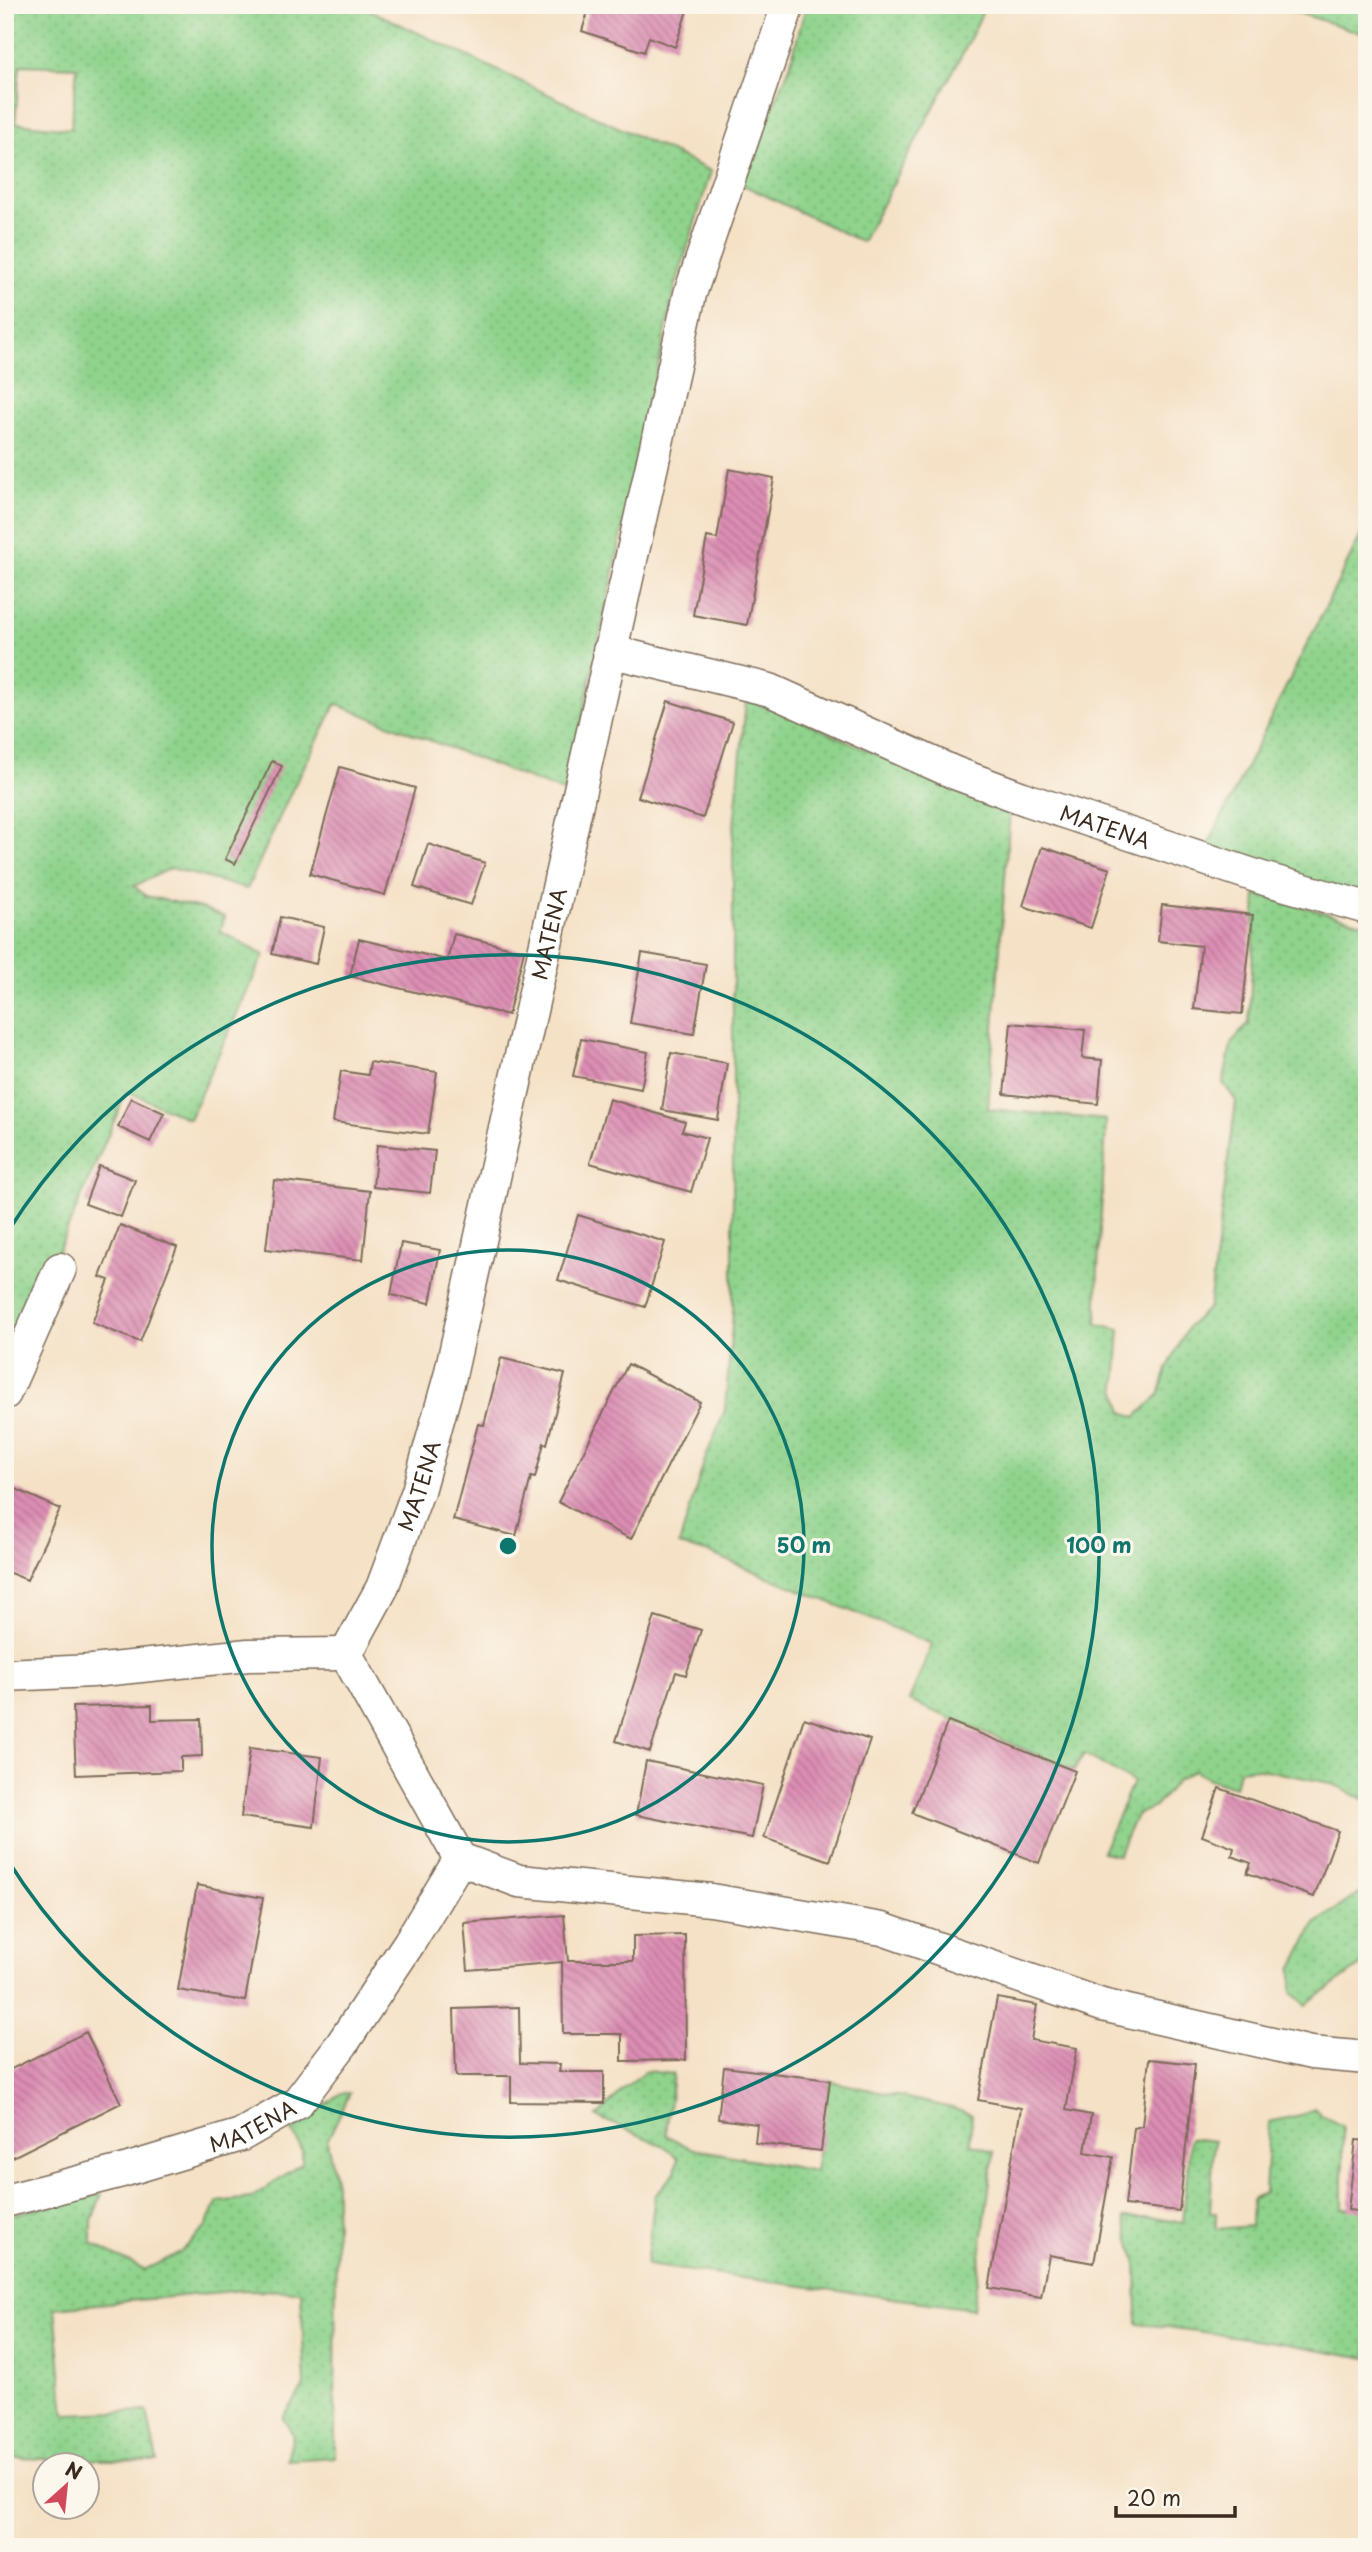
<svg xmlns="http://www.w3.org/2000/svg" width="1372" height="2552" font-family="'Playpen Sans',sans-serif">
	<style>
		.grass { fill: url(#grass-dots); stroke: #657e55; stroke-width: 2; fill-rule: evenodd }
		.building { fill: url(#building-back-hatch) }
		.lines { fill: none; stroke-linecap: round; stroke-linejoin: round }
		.minor-casing { stroke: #7c6a59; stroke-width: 35 }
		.minor { stroke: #fff; stroke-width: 32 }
		.ring { fill: none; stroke: #0f766e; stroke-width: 3.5 }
		.labels { text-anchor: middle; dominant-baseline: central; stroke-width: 6; stroke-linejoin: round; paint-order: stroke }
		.street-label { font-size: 21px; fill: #3b2a1e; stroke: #fbf7ec }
		.centre { fill: #0f766e; stroke: #fbf7ec; stroke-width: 3.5 }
		.ring-label { font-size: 21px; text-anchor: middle; font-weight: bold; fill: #0f766e; stroke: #fbf7ec; stroke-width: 6; stroke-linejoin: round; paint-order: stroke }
	</style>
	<defs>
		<pattern id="grass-dots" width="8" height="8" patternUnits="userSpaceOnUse" patternTransform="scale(1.75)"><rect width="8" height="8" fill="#8fd38c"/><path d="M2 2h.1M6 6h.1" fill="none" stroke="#7cb578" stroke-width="1.8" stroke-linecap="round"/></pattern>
		<pattern id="building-back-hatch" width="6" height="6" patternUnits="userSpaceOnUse" patternTransform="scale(1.75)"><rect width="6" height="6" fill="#dc8eb3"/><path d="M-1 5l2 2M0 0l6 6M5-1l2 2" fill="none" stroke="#b47491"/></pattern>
	</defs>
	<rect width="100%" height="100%" fill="#fbf7ec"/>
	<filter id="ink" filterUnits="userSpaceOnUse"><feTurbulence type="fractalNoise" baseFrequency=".0143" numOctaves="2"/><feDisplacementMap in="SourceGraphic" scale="14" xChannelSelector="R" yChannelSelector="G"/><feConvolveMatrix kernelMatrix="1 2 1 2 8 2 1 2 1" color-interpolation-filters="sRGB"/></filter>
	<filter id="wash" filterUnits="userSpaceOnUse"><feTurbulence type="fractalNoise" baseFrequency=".00686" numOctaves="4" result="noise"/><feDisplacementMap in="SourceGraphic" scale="28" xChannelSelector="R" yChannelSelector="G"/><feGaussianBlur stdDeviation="1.57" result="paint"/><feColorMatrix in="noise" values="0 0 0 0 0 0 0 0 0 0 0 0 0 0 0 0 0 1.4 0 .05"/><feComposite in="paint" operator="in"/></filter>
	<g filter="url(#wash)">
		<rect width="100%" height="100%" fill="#f5e1c6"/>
		<path class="grass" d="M 5,5 L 359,5 L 711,171 L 675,288 L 566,793 L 336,704 L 292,790 L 247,889 L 171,868 L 134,886 L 146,896 L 201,908 L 225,917 L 220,931 L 264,955 L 189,1119 L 127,1091 L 5,1374 ZM 20,65 L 77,67 L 71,129 L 15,123 Z
			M 806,5 L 986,5 L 967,45 L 862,242 L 741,184 L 790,66 Z
			M 1274,5 L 1367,5 L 1367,35 Z
			M 1367,523 L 1367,903 L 1205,851 Z
			M 746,700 L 776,709 L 951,788 L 1010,811 L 988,1109 L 1106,1120 C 1104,1188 1096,1256 1097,1324 L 1120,1329 L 1116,1388 L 1123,1412 L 1136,1417 L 1159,1395 L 1167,1369 L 1188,1327 L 1209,1307 L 1236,1101 L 1223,1083 L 1232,1042 L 1249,1023 L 1256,894 L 1367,924 L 1367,1801 L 1330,1783 L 1255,1768 L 1239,1770 L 1235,1787 L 1209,1779 L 1194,1770 L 1176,1781 L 1155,1807 L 1136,1815 L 1118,1855 L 1102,1852 L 1133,1782 L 1084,1754 L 1074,1770 L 909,1701 L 932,1644 L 707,1552 L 679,1545 L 704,1462 L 725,1410 L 733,1313 L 733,837 Z
			M 1367,1888 L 1367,1961 L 1306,2005 L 1292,1992 L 1292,1969 L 1315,1924 Z
			M 646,2071 L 673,2074 L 666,2135 L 690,2148 L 815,2171 L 830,2081 L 952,2108 L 972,2115 L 970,2143 L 994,2152 L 973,2309 L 646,2265 L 655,2196 L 675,2172 L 678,2158 L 662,2145 L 597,2117 L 623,2089 Z
			M 341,2093 L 350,2093 L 327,2141 L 336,2184 L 335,2457 L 287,2460 L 293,2435 L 283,2418 L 305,2385 L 301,2291 L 243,2290 L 55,2308 L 65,2414 L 147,2411 L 157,2461 L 9,2458 L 5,2499 L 5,2216 L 102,2194 L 92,2220 L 92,2244 L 144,2270 L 180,2253 L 205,2228 L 218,2202 L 251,2198 L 302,2163 L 302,2150 L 292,2131 Z
			M 1314,2108 L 1321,2115 L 1343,2126 L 1343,2208 L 1367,2210 L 1367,2358 L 1282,2343 L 1137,2323 L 1136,2261 L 1124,2218 L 1155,2218 L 1183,2223 L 1190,2138 L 1214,2141 L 1210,2212 L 1216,2212 L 1216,2229 L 1251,2226 L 1252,2200 L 1265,2193 L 1269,2122 L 1304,2114 Z"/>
		<g id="blocks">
			<path class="building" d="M 590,5 L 689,5 L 675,47 L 649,37 L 644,52 L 582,31 Z
				M 729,469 L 774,478 L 747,625 L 693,615 L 707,537 L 717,539 Z
				M 668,701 L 733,722 L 703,818 L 638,797 Z
				M 272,761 L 282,766 L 235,864 L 225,859 Z
				M 340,767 L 415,788 L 385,895 L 310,874 Z
				M 428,844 L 485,863 L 471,905 L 414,887 Z
				M 1042,847 L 1110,869 L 1091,928 L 1023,906 Z
				M 1162,905 L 1253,915 L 1242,1014 L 1194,1009 L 1201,946 L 1158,941 Z
				M 280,917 L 324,927 L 316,964 L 272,954 Z
				M 454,934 L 524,951 L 508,1015 L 350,976 L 359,939 L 447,960 Z
				M 642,953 L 706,964 L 694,1034 L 630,1023 Z
				M 1011,1023 L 1085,1030 L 1082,1058 L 1102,1060 L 1098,1104 L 1004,1094 Z
				M 581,1039 L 648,1052 L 641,1089 L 573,1076 Z
				M 671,1053 L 727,1063 L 718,1120 L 662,1110 Z
				M 370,1062 L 437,1072 L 428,1134 L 333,1122 L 341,1071 L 368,1075 Z
				M 131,1098 L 164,1113 L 150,1142 L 118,1127 Z
				M 609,1099 L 685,1122 L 682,1131 L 707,1138 L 691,1192 L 590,1163 Z
				M 377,1145 L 435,1151 L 430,1193 L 373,1187 Z
				M 99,1166 L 135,1180 L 121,1217 L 85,1204 Z
				M 274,1180 L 370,1191 L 363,1260 L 266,1249 Z
				M 578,1215 L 665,1242 L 645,1307 L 558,1280 Z
				M 120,1225 L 177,1247 L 140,1342 L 92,1323 L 109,1280 L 100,1277 Z
				M 401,1243 L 440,1250 L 430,1303 L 391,1295 Z
				M 501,1358 L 565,1374 L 547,1444 L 544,1443 L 535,1478 L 531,1477 L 516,1536 L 453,1520 L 478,1424 L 484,1425 Z
				M 628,1364 L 700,1402 L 631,1539 L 558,1502 Z
				M 5,1484 L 60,1509 L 27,1580 L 5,1571 Z
				M 655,1616 L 701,1630 L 686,1675 L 676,1672 L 650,1752 L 616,1741 Z
				M 152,1705 L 152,1720 L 201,1719 L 202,1756 L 181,1757 L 181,1771 L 76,1775 L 73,1707 Z
				M 804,1718 L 870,1740 L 830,1861 L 764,1838 Z
				M 948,1721 L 1075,1771 L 1039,1863 L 912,1813 Z
				M 250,1748 L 322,1757 L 314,1827 L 241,1817 Z
				M 646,1761 L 763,1785 L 752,1838 L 636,1815 Z
				M 1219,1788 L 1338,1831 L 1314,1897 L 1247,1873 L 1251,1863 L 1232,1856 L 1234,1848 L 1202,1836 Z
				M 197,1885 L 263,1898 L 245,2001 L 178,1990 Z
				M 564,1915 L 568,1961 L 633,1961 L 633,1936 L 685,1935 L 686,2060 L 622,2061 L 622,2034 L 563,2034 L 562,1962 L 468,1970 L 464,1923 Z
				M 997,1998 L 1037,2005 L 1031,2040 L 1077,2048 L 1066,2110 L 1091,2115 L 1085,2152 L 1113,2157 L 1094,2263 L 1049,2255 L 1041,2297 L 989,2288 L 1021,2108 L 978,2100 Z
				M 519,2007 L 520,2063 L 560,2064 L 559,2072 L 604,2072 L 604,2103 L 511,2102 L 511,2076 L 456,2076 L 454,2009 Z
				M 86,2032 L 121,2103 L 5,2161 L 5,2072 Z
				M 1149,2059 L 1195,2064 L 1179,2211 L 1125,2205 L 1134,2128 L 1142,2126 Z
				M 724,2067 L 830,2080 L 821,2151 L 755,2143 L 757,2124 L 718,2119 Z
				M 1356,2140 L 1367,2141 L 1367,2212 L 1348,2210 Z"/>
		</g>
	</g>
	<g filter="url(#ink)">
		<use href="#blocks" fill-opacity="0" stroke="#7c6a59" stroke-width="2"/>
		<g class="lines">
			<defs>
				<g id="minor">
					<path id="s1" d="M 609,651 L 770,690 L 955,773 L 1028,800 L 1265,879 L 1367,908"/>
					<path d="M 5,1393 L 60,1269"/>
					<path id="s2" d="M 346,1654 L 382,1588 L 418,1491 L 450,1376 L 690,294 L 788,5"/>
					<path d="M 346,1654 L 460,1859 L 519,1881 L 711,1900 L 882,1929 L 1102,2005 L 1311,2053 L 1367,2058"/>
					<path d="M 5,1675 L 92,1671 L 248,1655 L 346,1654"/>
					<path id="s3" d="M 5,2201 L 122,2171 L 241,2135 L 297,2103 L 342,2044 L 409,1943 L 460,1859"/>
				</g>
			</defs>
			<use href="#minor" class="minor-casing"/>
			<use href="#minor" class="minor"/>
		</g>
	</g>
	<g class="ring">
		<circle cx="508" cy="1546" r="296"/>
		<path d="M7 1233A591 591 0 1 1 7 1859"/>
	</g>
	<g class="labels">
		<g class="street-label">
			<text stroke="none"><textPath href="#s1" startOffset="528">MATENA</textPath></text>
			<text stroke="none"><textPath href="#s2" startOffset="751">MATENA</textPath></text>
			<text stroke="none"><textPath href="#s2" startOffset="184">MATENA</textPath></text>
			<text stroke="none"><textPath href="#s3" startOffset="259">MATENA</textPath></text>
		</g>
	</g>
	<circle cx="508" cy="1546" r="10" class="centre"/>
	<g class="ring-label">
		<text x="804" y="1553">50 m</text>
		<text x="1099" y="1553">100 m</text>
	</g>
	<rect width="1372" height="2552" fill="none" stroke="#fbf7ec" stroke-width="28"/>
	<g transform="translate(66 2486) rotate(27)"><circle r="33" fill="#fbf7ec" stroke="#aea59a" stroke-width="2"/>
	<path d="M0-5L12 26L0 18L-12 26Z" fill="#d1495b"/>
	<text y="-10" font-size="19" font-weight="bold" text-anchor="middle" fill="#3b2a1e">N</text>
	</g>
	<path d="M1116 2506v10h119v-10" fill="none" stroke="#3b2a1e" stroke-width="3.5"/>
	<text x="1127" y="2506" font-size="21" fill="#3b2a1e" stroke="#fbf7ec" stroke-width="5" paint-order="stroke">20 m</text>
</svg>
